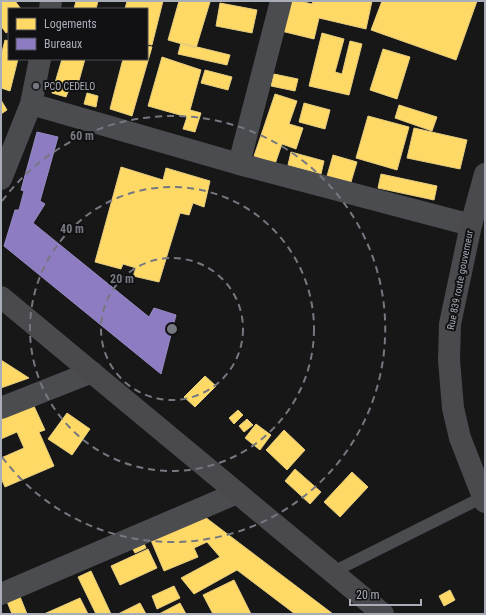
<svg xmlns="http://www.w3.org/2000/svg" width="486" height="615" font-family="'Roboto Condensed',sans-serif">
	<style>
		.homes { fill: #ffd966; stroke: #e5cc7f }
		.offices { fill: #8e7cc3; stroke: #968bc0 }
		.lines { fill: none; stroke-linecap: round; stroke-linejoin: round }
		.lane { stroke: #4b4c50; stroke-width: 12 }
		.street { stroke: #4b4c50; stroke-width: 22 }
		.secondary { stroke: #4a4a4e; stroke-width: 22 }
		.ring { fill: none; stroke: #757880; stroke-width: 2; stroke-dasharray: 7 5 }
		.poi-dot { fill: #757880; stroke: #111113; stroke-width: 1.5 }
		.labels { text-anchor: middle; dominant-baseline: central; stroke-width: 4; stroke-linejoin: round; paint-order: stroke }
		.poi-label { font-size: 10px; fill: #a8adb8; stroke: #111113; text-anchor: start }
		.street-label { font-size: 10px; fill: #a8adb8; stroke: #111113 }
		.centre { fill: #757880; stroke: #111113; stroke-width: 2 }
		.ring-label { font-size: 12px; text-anchor: middle; font-weight: bold; fill: #757880; stroke: #111113; stroke-width: 4; stroke-linejoin: round; paint-order: stroke }
	</style>
	<rect width="100%" height="100%" fill="#171717"/>
	<path class="homes" d="M 1,1 L 15,1 L 21,9 L 9,9 L 9,31 L 6,33 L 1,26 Z
		M 76,1 L 98,1 L 96,9 L 74,9 Z
		M 127,1 L 163,1 L 152,45 L 147,44 L 147,9 L 125,9 Z
		M 179,1 L 207,1 L 210,2 L 196,48 L 168,40 Z
		M 288,1 L 299,1 L 312,4 L 313,1 L 372,1 L 366,29 L 319,18 L 314,39 L 281,31 Z
		M 382,1 L 477,1 L 456,60 L 371,30 Z
		M 220,3 L 257,10 L 252,33 L 216,26 Z
		M 322,33 L 344,39 L 335,72 L 342,74 L 350,41 L 362,44 L 349,95 L 309,86 Z
		M 5,40 L 9,41 L 9,59 L 18,59 L 10,91 L 1,88 L 1,56 Z
		M 181,43 L 230,55 L 227,65 L 178,54 Z
		M 147,46 L 152,47 L 132,116 L 110,109 L 123,59 L 147,59 Z
		M 383,49 L 410,57 L 397,99 L 370,90 Z
		M 162,57 L 201,70 L 190,110 L 201,113 L 195,132 L 183,129 L 187,117 L 148,106 Z
		M 62,59 L 85,59 L 77,88 L 70,87 L 66,97 L 52,93 Z
		M 205,70 L 232,77 L 228,90 L 201,83 Z
		M 274,74 L 298,79 L 295,91 L 271,86 Z
		M 87,93 L 98,96 L 96,107 L 84,104 Z
		M 275,94 L 297,101 L 289,124 L 303,128 L 296,149 L 282,144 L 275,164 L 254,156 Z
		M 1,100 L 7,110 L 1,114 Z
		M 304,103 L 330,110 L 325,129 L 299,122 Z
		M 399,105 L 437,117 L 432,131 L 395,118 Z
		M 368,116 L 409,127 L 397,170 L 356,158 Z
		M 414,128 L 467,140 L 460,169 L 407,158 Z
		M 291,152 L 324,161 L 321,174 L 288,165 Z
		M 333,155 L 357,162 L 351,182 L 327,176 Z
		M 121,167 L 163,180 L 166,168 L 210,181 L 204,207 L 193,203 L 189,215 L 180,213 L 159,282 L 133,276 L 136,268 L 123,264 L 121,269 L 95,262 Z
		M 381,174 L 437,186 L 434,200 L 378,188 Z
		M 1,360 L 29,378 L 1,388 Z
		M 205,376 L 216,386 L 195,407 L 184,397 Z
		M 33,404 L 45,430 L 39,432 L 54,466 L 5,487 L 1,478 L 1,458 L 24,448 L 17,432 L 1,439 L 1,417 Z
		M 238,410 L 243,415 L 234,424 L 229,418 Z
		M 67,413 L 90,429 L 72,455 L 48,439 Z
		M 247,419 L 253,425 L 244,432 L 239,426 Z
		M 256,424 L 271,435 L 260,450 L 245,438 Z
		M 284,430 L 305,450 L 287,470 L 266,450 Z
		M 295,469 L 321,492 L 310,504 L 285,481 Z
		M 352,472 L 368,487 L 340,517 L 324,502 Z
		M 205,517 L 333,614 L 295,614 L 237,570 L 194,594 L 181,578 L 220,557 L 207,542 L 194,548 L 198,557 L 164,571 L 150,538 Z
		M 141,536 L 146,548 L 135,553 L 129,542 Z
		M 148,549 L 157,568 L 120,585 L 111,566 Z
		M 91,571 L 111,614 L 96,614 L 78,577 Z
		M 234,580 L 251,614 L 213,614 L 203,595 Z
		M 174,586 L 180,598 L 157,609 L 152,596 Z
		M 450,590 L 455,600 L 444,606 L 439,596 Z
		M 19,594 L 27,614 L 12,614 L 6,599 Z
		M 80,598 L 88,614 L 44,614 Z
		M 140,603 L 146,614 L 118,614 Z
		M 180,603 L 186,614 L 159,614 Z"/>
	<path class="offices" d="M 37,132 L 58,137 L 40,201 L 45,204 L 33,223 L 149,317 L 154,308 L 176,315 L 161,374 L 4,246 L 15,210 L 19,210 L 24,191 L 21,190 Z"/>
	<g class="lines">
		<path class="lane" d="M 333,572 L 483,497"/>
		<path class="street" d="M 50,9 L 51,1
			M 31,104 L 239,164 L 471,225
			M 239,164 L 281,1
			M 1,179 L 31,104 L 40,59
			M 1,408 L 92,372
			M 1,594 L 237,493"/>
		<path class="secondary" d="M 485,174 L 471,225 L 450,324 L 449,360 L 453,408 L 460,438 L 485,502
			M 1,297 L 383,614"/>
	</g>
	<g class="ring">
		<circle cx="172" cy="329" r="71"/>
		<circle cx="172" cy="329" r="142"/>
		<path d="M2 201A213 213 0 1 1 2 457"/>
	</g>
	<circle class="poi-dot" cx="36" cy="86" r="4"/>
	<g class="labels">
		<g class="poi-label">
			<text x="44" y="86">PCO CEDELO</text>
		</g>
		<g class="street-label">
			<text transform="translate(460 280) rotate(-79)">Rue 839 route gouverneur</text>
		</g>
	</g>
	<circle cx="172" cy="329" r="6" class="centre"/>
	<g class="ring-label">
		<text x="82" y="140">60 m</text>
		<text x="72" y="233">40 m</text>
		<text x="122" y="283">20 m</text>
	</g>
	<rect width="486" height="615" fill="none" stroke="#a8adb8" stroke-width="4"/>
	<rect x="8" y="8" width="140" height="52" fill="#111113" stroke="#4d4f55"/>
	<rect x="16" y="18" width="20" height="12" fill="#ffd966" stroke="#4d4f55"/>
	<text x="44" y="28" font-size="12" fill="#a8adb8">Logements</text>
	<rect x="16" y="38" width="20" height="12" fill="#8e7cc3" stroke="#4d4f55"/>
	<text x="44" y="48" font-size="12" fill="#a8adb8">Bureaux</text>
	<path d="M350 599v6h71v-6" fill="none" stroke="#a8adb8" stroke-width="2"/>
	<text x="356" y="599" font-size="12" fill="#a8adb8" stroke="#111113" stroke-width="3" paint-order="stroke">20 m</text>
</svg>
